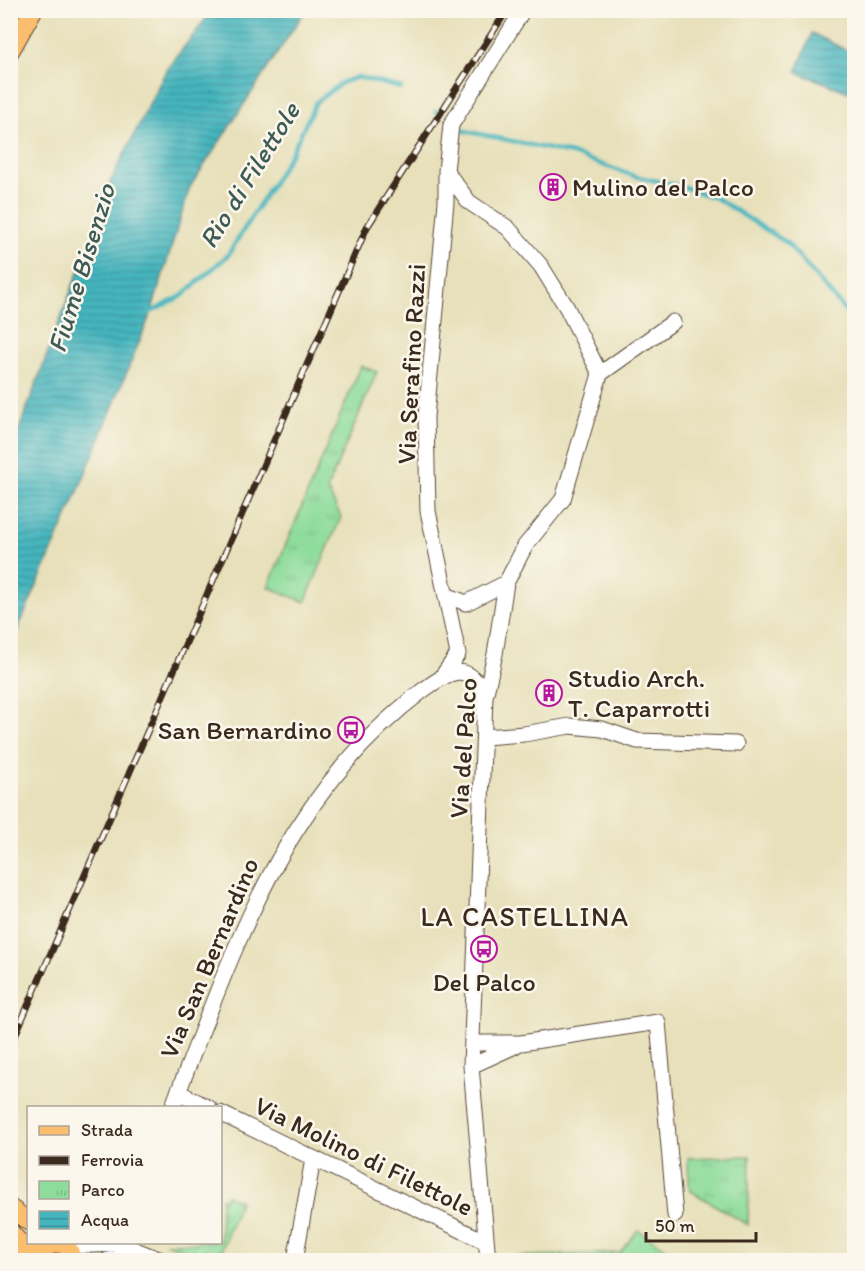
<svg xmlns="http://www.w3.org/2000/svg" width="865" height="1271" font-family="Itim,sans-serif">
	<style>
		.park { fill: url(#park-tufts); stroke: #64835c; stroke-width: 1.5 }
		.garden { fill: url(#garden-furrows); stroke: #64835c; stroke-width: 1.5 }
		.water { fill: url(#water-rules); stroke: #40706e; stroke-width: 1.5 }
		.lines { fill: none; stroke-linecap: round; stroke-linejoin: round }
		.stream { stroke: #45b5be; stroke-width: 4.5 }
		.minor-casing { stroke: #554535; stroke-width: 17 }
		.major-casing { stroke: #554535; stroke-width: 20 }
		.minor { stroke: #fff; stroke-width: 15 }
		.major { stroke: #fbbd6e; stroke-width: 18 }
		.rail-casing { stroke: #3b2a1e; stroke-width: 7 }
		.rail { stroke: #fbf7ec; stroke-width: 4.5; stroke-dasharray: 14; stroke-linecap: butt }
		.labels { text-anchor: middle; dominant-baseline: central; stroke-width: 5; stroke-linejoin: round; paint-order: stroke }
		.poi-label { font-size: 26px; fill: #3b2a1e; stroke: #fbf7ec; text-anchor: start }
		.street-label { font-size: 26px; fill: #3b2a1e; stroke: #fbf7ec }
		.water-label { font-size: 27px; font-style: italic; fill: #3e5b56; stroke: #fbf7ec }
		.neighbourhood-label { font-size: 27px; letter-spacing: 1.5px; fill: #3b2a1e; stroke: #fbf7ec }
	</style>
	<defs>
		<pattern id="park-tufts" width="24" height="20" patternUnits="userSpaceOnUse" patternTransform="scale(1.5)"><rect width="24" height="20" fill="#8ddc9b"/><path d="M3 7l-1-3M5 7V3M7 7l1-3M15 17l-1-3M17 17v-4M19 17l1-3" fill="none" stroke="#7bbd85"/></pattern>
		<pattern id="garden-furrows" width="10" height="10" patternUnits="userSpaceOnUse" patternTransform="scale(1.5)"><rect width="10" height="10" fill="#8ddc9b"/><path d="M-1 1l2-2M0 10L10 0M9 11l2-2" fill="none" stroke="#7bbd85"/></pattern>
		<pattern id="water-rules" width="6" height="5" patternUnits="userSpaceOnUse" patternTransform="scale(1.5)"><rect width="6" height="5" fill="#45b5be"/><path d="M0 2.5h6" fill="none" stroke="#3b939a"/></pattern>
	</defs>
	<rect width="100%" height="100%" fill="#fbf7ec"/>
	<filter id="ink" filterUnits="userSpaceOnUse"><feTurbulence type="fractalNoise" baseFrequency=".0167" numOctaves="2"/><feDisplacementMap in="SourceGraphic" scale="12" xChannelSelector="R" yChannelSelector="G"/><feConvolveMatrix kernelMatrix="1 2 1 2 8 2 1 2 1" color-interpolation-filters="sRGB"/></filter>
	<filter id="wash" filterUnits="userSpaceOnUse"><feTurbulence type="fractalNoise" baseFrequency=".008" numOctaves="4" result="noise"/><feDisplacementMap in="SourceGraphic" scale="24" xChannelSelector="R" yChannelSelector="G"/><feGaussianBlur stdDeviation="1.35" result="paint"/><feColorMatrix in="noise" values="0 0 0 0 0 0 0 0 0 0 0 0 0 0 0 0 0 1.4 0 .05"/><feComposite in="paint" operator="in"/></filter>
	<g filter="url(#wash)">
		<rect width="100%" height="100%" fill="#e7e0ba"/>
		<path class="park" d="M 361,366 L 377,372 L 327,489 L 341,517 L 305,602 L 268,587 Z
			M 750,1156 L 748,1225 L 689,1190 L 688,1158 Z
			M 638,1230 L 671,1252 L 665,1260 L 503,1260 L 503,1257 L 620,1253 Z"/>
		<path class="garden" d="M 226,1195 L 240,1201 L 218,1260 L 210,1260 L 165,1243 L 220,1242 L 221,1198 L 224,1199 Z"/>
		<path class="water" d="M 212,11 L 305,11 L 190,187 L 151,313 L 80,487 L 11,645 L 11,451 L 72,288 L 92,241 L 103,196 L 167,69 Z
			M 812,33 L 854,54 L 854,88 L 851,93 L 796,72 Z"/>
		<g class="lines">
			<path class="stream" d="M 436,111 L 441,113
				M 461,130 L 572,154 L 634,176 L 681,186 L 716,198 L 787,243 L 854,321
				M 147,314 L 182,296 L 228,255 L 292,152 L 316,102 L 343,82 L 358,77 L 401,88"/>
		</g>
	</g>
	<g filter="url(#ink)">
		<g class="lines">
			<defs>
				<path id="minor" d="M 446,171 L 469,202 L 508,228 L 541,266 L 567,308 L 600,374 L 563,499 L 525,546 L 506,583 L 495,654 L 485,697 L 471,1066 L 488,1260
					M 600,374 L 673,322
					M 446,595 L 466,603 L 506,583
					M 443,675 L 458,654 L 428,511 L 426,417 L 446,202 L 446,171 L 451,125 L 523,10
					M 485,737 L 524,734 L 570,726 L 602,729 L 637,741 L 736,744
					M 472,1043 L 521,1043 L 658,1022 L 675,1215
					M 471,1066 L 515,1046
					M 178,1092 L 209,1108
					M 172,1108 C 235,948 280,800 422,691 C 449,671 469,659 485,697
					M 220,1113 L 486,1242
					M 67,1246 L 120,1244 L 161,1260
					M 108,1260 L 144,1257
					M 295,1260 L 313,1159"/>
				<path id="major" d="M 10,51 L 33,10
					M 10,1208 L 28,1221
					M 10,1232 L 35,1260
					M 38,1260 L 42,1249 L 57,1243 L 67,1246 L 73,1260"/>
			</defs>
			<use href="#minor" class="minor-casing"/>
			<use href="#major" class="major-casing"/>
			<use href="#minor" class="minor"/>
			<use href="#major" class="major"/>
			<defs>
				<path id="rail" d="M 10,1047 L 367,227 L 507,10"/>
			</defs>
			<use href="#rail" class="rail-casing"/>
			<use href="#rail" class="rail"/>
		</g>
	</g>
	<defs>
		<symbol id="building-ring" viewBox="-11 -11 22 22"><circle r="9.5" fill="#fbf7ec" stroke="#b5179e" stroke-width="1.5"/><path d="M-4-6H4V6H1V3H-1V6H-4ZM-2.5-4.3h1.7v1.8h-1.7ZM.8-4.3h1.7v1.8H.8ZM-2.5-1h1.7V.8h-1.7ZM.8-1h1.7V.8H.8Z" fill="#b5179e"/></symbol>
		<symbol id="bus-ring" viewBox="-11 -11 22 22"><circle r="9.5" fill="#fbf7ec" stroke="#b5179e" stroke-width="1.5"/><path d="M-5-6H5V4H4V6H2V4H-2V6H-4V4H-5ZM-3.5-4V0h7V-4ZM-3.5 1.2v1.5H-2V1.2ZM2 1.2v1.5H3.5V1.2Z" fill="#b5179e"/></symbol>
	</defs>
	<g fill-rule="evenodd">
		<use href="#building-ring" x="538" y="172" width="30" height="30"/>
		<use href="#building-ring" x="534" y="678" width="30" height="30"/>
		<use href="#bus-ring" x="336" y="715" width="30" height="30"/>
		<use href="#bus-ring" x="469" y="934" width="30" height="30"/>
	</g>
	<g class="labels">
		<g class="poi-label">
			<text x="572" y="187">Mulino del Palco</text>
			<text x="568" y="678">Studio Arch.<tspan x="568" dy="30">T. Caparrotti</tspan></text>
			<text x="332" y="730" text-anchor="end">San Bernardino</text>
			<text x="484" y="982" text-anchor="middle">Del Palco</text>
		</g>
		<g class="street-label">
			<text transform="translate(411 364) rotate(-87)">Via Serafino Razzi</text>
			<text transform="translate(463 748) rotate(-86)">Via del Palco</text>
			<text transform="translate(209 958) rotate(-67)">Via San Bernardino</text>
			<text transform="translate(364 1156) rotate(26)">Via Molino di Filettole</text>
		</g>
		<g class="water-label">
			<text transform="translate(249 175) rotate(-58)">Rio di Filettole</text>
			<text transform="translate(81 268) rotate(-73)">Fiume Bisenzio</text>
		</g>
		<g class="neighbourhood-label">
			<text x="525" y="916">LA CASTELLINA</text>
		</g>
	</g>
	<rect width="865" height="1271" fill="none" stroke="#fbf7ec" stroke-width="36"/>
	<rect x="27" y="1106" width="195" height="138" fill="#fbf7ec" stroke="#aea59a" stroke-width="1.5"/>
	<rect x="39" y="1126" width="30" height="9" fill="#fbbd6e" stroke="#aea59a" stroke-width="1.5"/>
	<text x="81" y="1136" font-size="18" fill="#3b2a1e">Strada</text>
	<rect x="39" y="1156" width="30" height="9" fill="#3b2a1e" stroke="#aea59a" stroke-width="1.5"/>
	<text x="81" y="1166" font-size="18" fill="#3b2a1e">Ferrovia</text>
	<rect x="39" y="1181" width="30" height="18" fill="url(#park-tufts)" stroke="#aea59a" stroke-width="1.5"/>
	<text x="81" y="1196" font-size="18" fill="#3b2a1e">Parco</text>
	<rect x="39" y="1211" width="30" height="18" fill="url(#water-rules)" stroke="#aea59a" stroke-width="1.5"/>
	<text x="81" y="1226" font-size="18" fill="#3b2a1e">Acqua</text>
	<path d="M646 1232v9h110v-9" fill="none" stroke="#3b2a1e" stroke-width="3"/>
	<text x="655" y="1232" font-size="18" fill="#3b2a1e" stroke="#fbf7ec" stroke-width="4.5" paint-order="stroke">50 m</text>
</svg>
